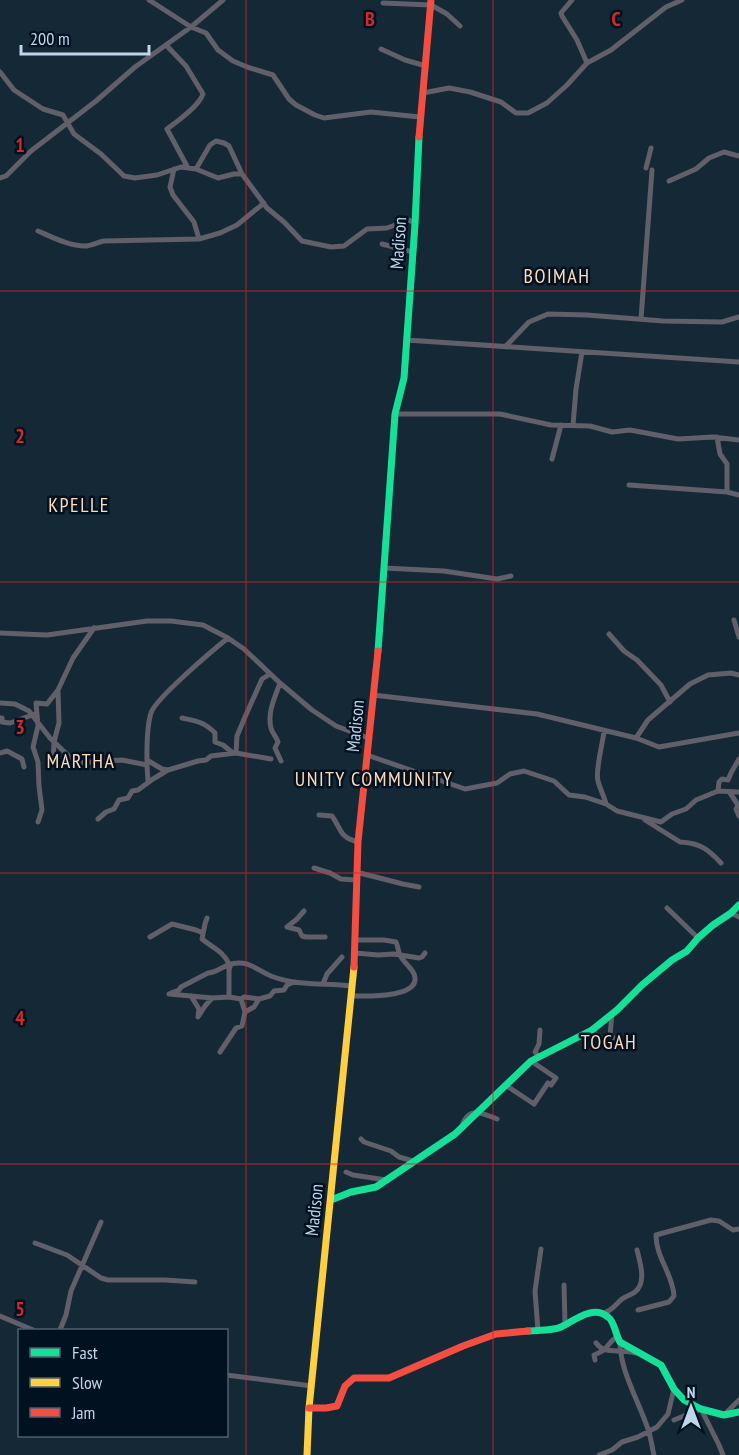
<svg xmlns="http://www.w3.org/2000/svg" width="739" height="1455" font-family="'PT Sans Narrow',sans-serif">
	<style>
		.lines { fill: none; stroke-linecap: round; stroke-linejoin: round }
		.street { stroke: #615f6a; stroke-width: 5 }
		.fast { stroke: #16e098; stroke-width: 7 }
		.slow { stroke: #ffcf43; stroke-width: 7 }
		.jam { stroke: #f24e42; stroke-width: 7 }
		.grid { fill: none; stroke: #d62828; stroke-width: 1.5; stroke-opacity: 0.55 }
		.labels { text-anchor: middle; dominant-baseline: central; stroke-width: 5; stroke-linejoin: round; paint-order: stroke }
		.street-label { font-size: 18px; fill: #bed5ea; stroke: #02111f }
		.neighbourhood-label { font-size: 20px; letter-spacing: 1.5px; fill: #fedbb8; stroke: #02111f }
		.grid-label { font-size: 20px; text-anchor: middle; font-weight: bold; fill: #d62828; stroke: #02111f; stroke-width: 5; stroke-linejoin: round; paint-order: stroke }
	</style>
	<rect width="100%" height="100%" fill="#152836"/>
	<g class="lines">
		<path class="street" d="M 149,0 L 191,27 L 206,33 L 218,50 L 233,61 L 247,67 L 273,75 L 289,99 L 296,105 L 315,115 L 324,118 L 371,112 L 420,117
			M 572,0 L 561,13 L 562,16 L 577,40 L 587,63
			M 383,3 L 431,5 L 447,14 L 460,26
			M 166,45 L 186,66 L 203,94 C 199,106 178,121 167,129 L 188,168
			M 381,49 L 405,60 L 426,66
			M 0,72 L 14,90 L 43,109 L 63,115 L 74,134 L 101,154 L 124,176 L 135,178 L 157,175 L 181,167 L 196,169 L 218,178 L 234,174 L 242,174 L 267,208 L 284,222 L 302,241 L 331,247 L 344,246 L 367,229 L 387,228 L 409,220 L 415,224
			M 423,93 L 449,88 L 470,92 L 501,102 L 516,113 L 528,113 L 547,103 L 567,85 L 587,63 L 611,50 L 666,7 L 682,0
			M 646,168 L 651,148
			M 196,169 L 210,145 L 216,141 L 224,143 L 229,146 L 242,174
			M 0,178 L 6,176 L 31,151 L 96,101 L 135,67 L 191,27 L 223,0
			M 669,181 L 696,169 L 709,158 L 724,152 L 739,156
			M 38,231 C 52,237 69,246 85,246 C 91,246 98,242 104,241 L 199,239 L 194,222 L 173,195 L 170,187 L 174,169
			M 199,239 L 220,233 L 237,225 L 264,203
			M 382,244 L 413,252
			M 641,319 L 652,170
			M 406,340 L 739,362
			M 505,347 L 529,322 L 548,314 L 587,315 L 663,321 L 722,322 L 739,317
			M 395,414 L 500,414 L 551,425 L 590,426 L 612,432 L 630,430 L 678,439 L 713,437 L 739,440
			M 573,425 L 576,389 L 582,352
			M 717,437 L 720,454 L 727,464 L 727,492
			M 552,459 L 561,425
			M 629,485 L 727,492 L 739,495
			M 384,568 L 444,571 L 497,579 L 511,576
			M 734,620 L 739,637
			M 0,633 L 47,635 L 147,621 L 171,621 L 203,625 L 228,638 L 244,649 L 280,683 L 312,710 L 336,726 L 368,738
			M 609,634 L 624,651 L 637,660 L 661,685 L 670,702
			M 270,674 L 262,679 L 245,717 L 237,736 L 236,753 L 271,759
			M 280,683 C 275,697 267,713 271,728 C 272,733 276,736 278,742 L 275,748 L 281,761
			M 373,695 L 537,714 L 636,738 L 659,747 L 739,733
			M 0,703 L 15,704 L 29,711 L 50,738 L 76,763 L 122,760 L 147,765 C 147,749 146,729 151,713 C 155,699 213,650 228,638
			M 0,718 L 2,718 L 2,722 L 10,723 L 35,714
			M 182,718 C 197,721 204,722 215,733 L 215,742 L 223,745 L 233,753
			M 604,731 C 603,743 595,770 598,781 C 600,789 604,796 606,804 L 617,811 L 661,822 L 672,814 L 686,809 L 696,800 L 718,791 L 739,792
			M 636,738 L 648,720 L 690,684 L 708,675 L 731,673 L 739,675
			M 0,753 L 7,751 L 22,759 L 24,767
			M 367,755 L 465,789 L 497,783 L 510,774 L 524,771 L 554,781 L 569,795 L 585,797 L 606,804
			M 147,760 L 162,769 L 168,770 L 198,761 L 206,760 L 211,756 L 236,753
			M 53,762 L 54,742 L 59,723 L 58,690
			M 147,765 L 148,782
			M 718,791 L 719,782 L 722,779 L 728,780 L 731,773 L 739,759
			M 730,793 L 738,805 L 736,809 L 739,816
			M 319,815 L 332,816 C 342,830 339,837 358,842
			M 98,819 L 106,812 L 114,809 L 119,800 L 128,798 L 132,791 L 138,790 L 153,779 L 168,770
			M 645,820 L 680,842 C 700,843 708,849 721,863
			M 38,822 L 42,810 L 39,786 L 38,762 L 33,747 L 38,726 L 36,703 L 47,704 L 58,690 L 73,658 L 94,628
			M 314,868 L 330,873 L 341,879 L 356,880
			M 356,872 L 403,884 L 419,887
			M 667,908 L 698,938
			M 731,913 L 739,917
			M 207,918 L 205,924 L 202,939 C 213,948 223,951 229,964
			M 287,927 L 299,930 L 302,936 L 306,937 L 325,937
			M 287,927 L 297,919 L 304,911
			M 150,937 L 172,924 L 196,930 L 203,933
			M 355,953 L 378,955 L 394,954 L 419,958 L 422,957 L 425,953
			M 323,984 L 327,974 L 342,957
			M 171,993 L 179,990 L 181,987 L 208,973 C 216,973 223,966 231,964
			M 169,994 L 212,998 L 229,997 L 229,970 L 231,964 C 250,960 254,969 271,976 C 296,986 325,983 351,986
			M 191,996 L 199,1009 L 198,1017 L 205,1006 L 212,998
			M 351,996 C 363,996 424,999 414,974 C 411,967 403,962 400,955 C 398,951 398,946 396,942 L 384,940 L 356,940
			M 241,999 L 244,997 L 259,999
			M 245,1012 L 254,1007 L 259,999 L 270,996 L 274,991 L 284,990 L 287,985 L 294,982
			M 591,1030 L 602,1039 L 608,1047 L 617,1041 L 610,1035 L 612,1014
			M 220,1052 L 236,1028 L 242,1026 L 245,1012 L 241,999 L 229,997
			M 539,1057 L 535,1052 L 539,1044 L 540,1030
			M 507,1086 L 534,1104 L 548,1083 L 551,1085 L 556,1078 L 531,1061
			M 462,1126 C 468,1106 483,1113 497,1119
			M 361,1139 L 364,1142 L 391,1151 L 399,1157 L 413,1161
			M 346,1172 L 353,1175 L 386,1180
			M 35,1243 L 67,1255 L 101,1278 L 108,1280 L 165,1280 L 195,1282
			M 564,1285 L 565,1324
			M 638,1310 L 669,1302 L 674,1296 C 673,1274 656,1258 656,1235 L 711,1220 L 719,1221 L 733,1230 L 739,1229
			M 603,1313 C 611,1312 616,1304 622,1299 C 626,1296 631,1295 635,1292 C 647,1283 640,1262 637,1250
			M 0,1316 L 33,1330
			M 60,1330 L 66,1315 L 71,1291 L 101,1222
			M 538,1331 L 535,1291 L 541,1249
			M 620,1342 C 620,1372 640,1403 649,1432 C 651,1439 652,1447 654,1455
			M 596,1343 C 603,1352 609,1350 620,1351 C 625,1351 631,1352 636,1353
			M 595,1360 L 594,1355 C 598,1353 602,1352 605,1349 C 609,1345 611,1340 617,1337
			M 226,1375 L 312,1386
			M 724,1415 L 739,1400
			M 674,1420 L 701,1409 L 719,1445 L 723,1455
			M 599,1455 L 612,1450 L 622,1442 L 638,1437 L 657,1427 L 668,1414 L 674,1389"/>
		<path class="fast" d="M 378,651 L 395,414 L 404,378 L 415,224 L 419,137
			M 331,1200 L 351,1192 L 376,1187 L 455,1134 L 531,1061 L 592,1030 L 617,1010 L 642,985 L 672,960 L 687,951 L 698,938 L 713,925 L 731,913 L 739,905
			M 528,1331 C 538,1330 552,1331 561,1327 C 574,1321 593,1304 608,1317 C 615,1322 615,1334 620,1342 L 661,1365 L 674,1389 L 684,1400 L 701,1409 L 724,1415 L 739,1412"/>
		<path class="slow" d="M 307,1455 L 309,1408 L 354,967"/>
		<path class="jam" d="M 419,137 L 431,0
			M 354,967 L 358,842 L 378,651
			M 309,1408 L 326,1408 L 337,1406 L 345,1386 L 354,1378 L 389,1378 L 463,1346 L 496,1334 L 528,1331"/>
	</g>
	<path class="grid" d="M 246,0 L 246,1455M 493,0 L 493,1455M 0,291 L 739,291M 0,582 L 739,582M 0,873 L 739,873M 0,1164 L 739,1164"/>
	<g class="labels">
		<g class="street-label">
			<text transform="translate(398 243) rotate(-86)">Madison</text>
			<text transform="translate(355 726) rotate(-84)">Madison</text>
			<text transform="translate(314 1210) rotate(-84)">Madison</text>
		</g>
		<g class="neighbourhood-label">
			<text x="557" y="276">BOIMAH</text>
			<text x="79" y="505">KPELLE</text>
			<text x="81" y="761">MARTHA</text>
			<text x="374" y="779">UNITY COMMUNITY</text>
			<text x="609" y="1042">TOGAH</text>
		</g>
	</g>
	<g class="grid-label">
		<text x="370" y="26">B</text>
		<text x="616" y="26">C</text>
		<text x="20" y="152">1</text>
		<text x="20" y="443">2</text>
		<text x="20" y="734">3</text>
		<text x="20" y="1025">4</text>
		<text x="20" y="1316">5</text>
	</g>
	<rect x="18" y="1329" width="210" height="108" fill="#02111f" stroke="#4d5f70" stroke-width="1.5"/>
	<rect x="30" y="1348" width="30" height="9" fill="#16e098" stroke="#4d5f70" stroke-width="1.5"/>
	<text x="72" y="1359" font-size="18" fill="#bed5ea">Fast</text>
	<rect x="30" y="1378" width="30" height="9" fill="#ffcf43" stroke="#4d5f70" stroke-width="1.5"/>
	<text x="72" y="1389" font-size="18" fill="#bed5ea">Slow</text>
	<rect x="30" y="1408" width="30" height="9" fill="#f24e42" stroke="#4d5f70" stroke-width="1.5"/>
	<text x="72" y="1419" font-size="18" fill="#bed5ea">Jam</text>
	<g transform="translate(691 1407)" stroke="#02111f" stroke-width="4.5" paint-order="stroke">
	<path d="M0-4.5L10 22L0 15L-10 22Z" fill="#bed5ea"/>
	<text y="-9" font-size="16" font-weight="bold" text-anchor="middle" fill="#bed5ea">N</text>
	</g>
	<path d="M21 45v9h128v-9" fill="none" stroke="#bed5ea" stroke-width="3"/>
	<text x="30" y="45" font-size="18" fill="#bed5ea" stroke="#02111f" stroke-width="4.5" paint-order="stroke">200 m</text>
</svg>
